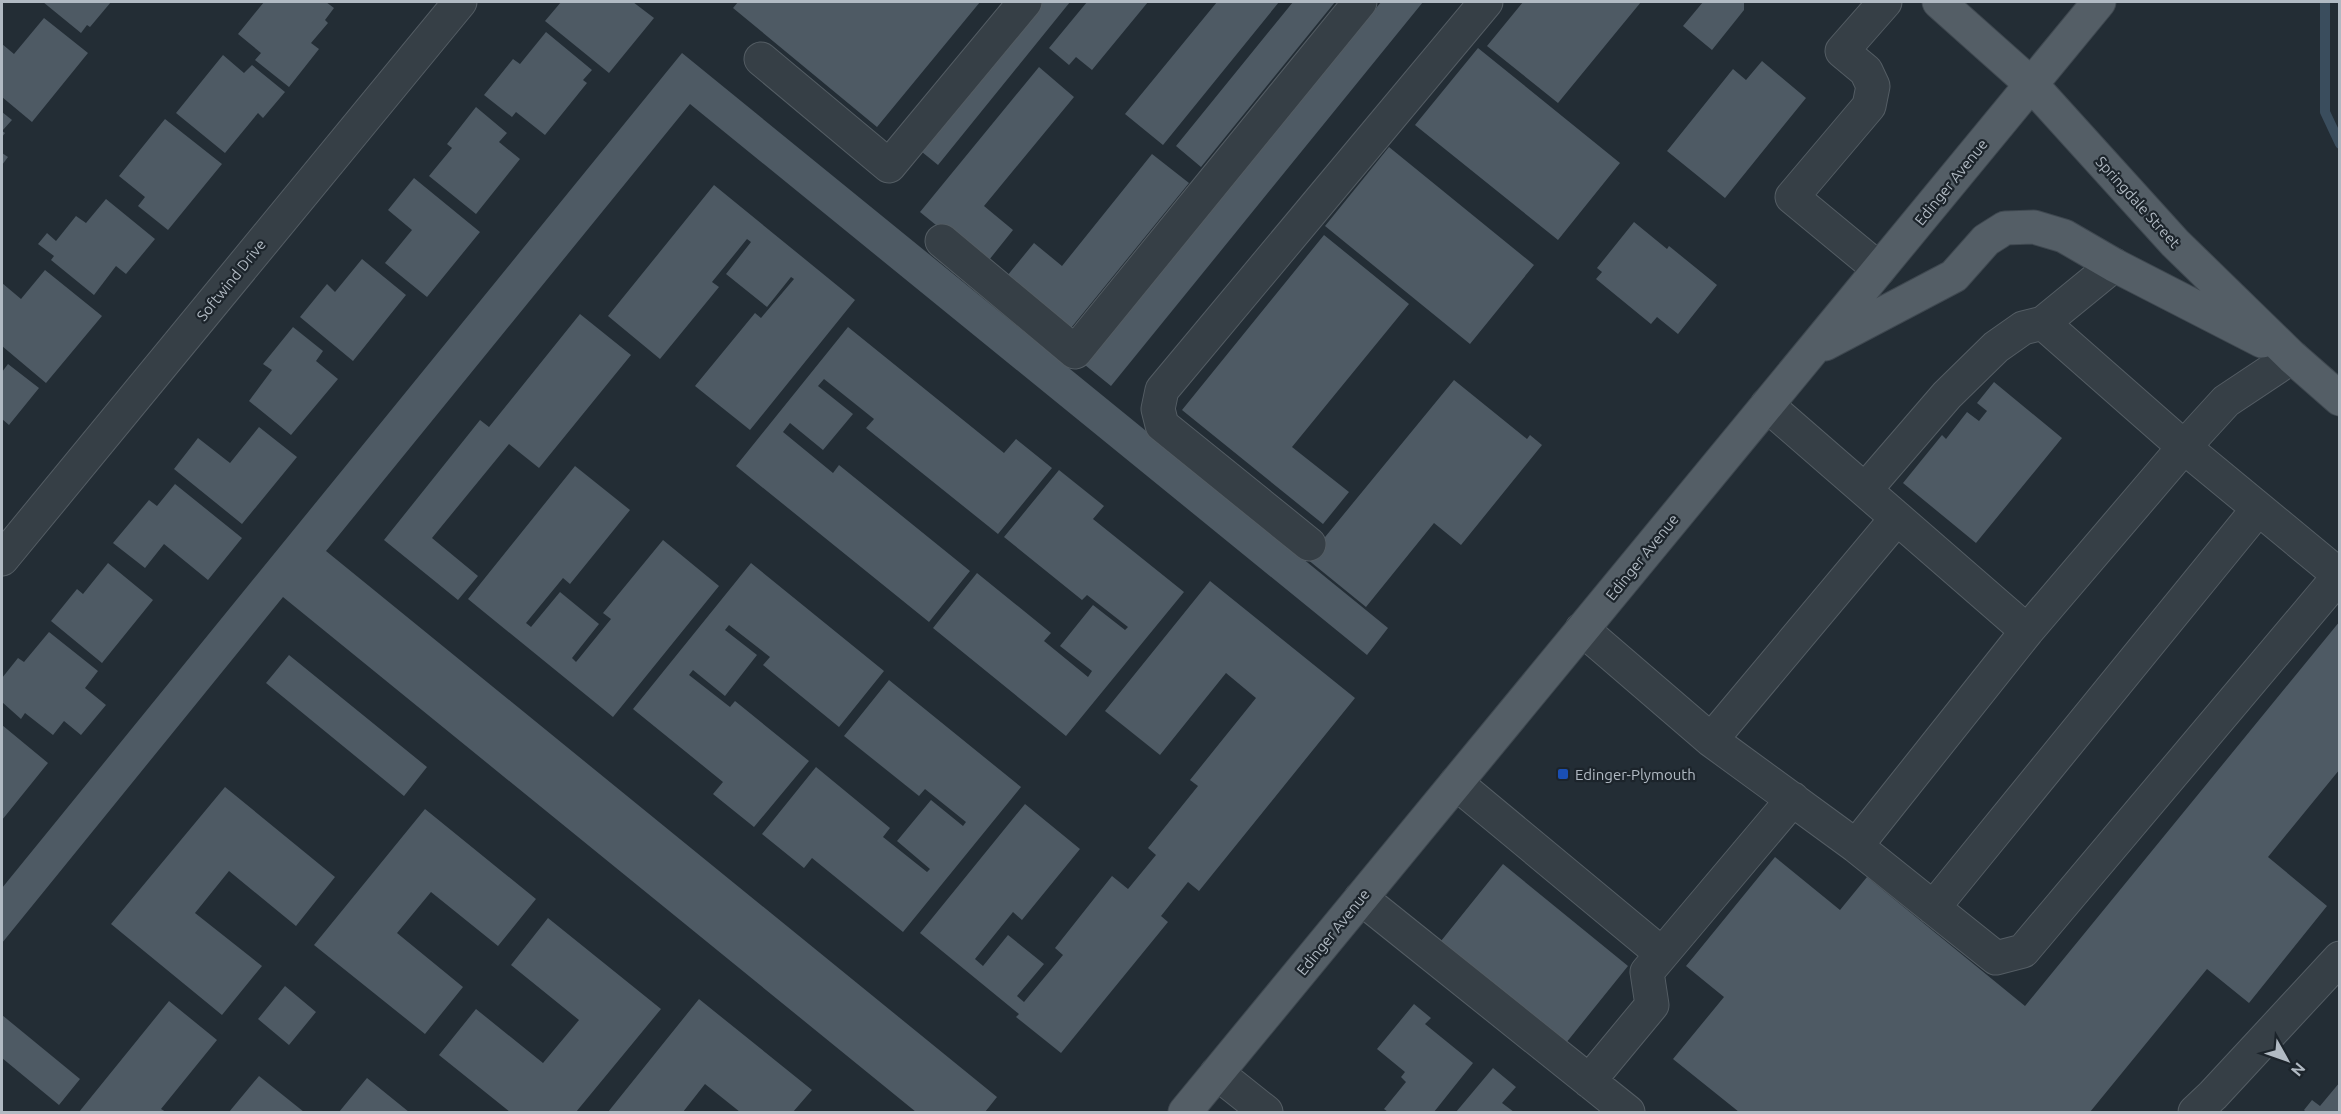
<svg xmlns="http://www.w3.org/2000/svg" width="2341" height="1114" font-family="Ubuntu,sans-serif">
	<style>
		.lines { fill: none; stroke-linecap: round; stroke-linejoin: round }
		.stream { stroke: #3a4d5d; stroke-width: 10 }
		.building { fill: #4e5a64 }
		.minor-casing { stroke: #545d64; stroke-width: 35 }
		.major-casing { stroke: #3f4850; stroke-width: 35 }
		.minor { stroke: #363f46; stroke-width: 33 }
		.major { stroke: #545e66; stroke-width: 33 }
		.transit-dot { fill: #1a4fb4; stroke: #1c242b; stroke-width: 2 }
		.labels { text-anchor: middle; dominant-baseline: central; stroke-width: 4.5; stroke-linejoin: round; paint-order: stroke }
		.street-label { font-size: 15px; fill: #b1bac3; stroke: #1c242b }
		.poi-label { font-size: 15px; fill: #b1bac3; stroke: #1c242b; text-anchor: start }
	</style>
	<rect width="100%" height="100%" fill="#232d35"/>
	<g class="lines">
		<path class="stream" d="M 2325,2 L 2325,112 L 2340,144"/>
	</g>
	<path class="building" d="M 43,2 L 111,2 L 90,27 L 87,25 L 81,33 Z
		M 264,2 L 326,2 L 334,8 L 325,20 L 328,23 L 311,43 L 319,49 L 289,87 L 255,60 L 261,53 L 238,34 Z
		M 561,2 L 633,2 L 654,18 L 609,73 L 545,21 Z
		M 738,2 L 980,2 L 877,127 L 733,8 Z
		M 1026,2 L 1070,2 L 938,165 L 911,143 Z
		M 1087,2 L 1148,2 L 1092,70 L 1076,57 L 1069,65 L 1049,48 Z
		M 1217,2 L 1279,2 L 1163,145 L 1125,114 Z
		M 1293,2 L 1335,2 L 1201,167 L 1176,146 Z
		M 1381,2 L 1423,2 L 1111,386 L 1085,365 Z
		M 1523,2 L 1641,2 L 1558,103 L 1487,46 Z
		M 1703,2 L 1744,2 L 1744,10 L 1712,50 L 1683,26 Z
		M 44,18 L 88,53 L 32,122 L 2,97 L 2,44 L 14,54 Z
		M 546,32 L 592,70 L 583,80 L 587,83 L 545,135 L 516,112 L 512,117 L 484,95 L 513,59 L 520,64 Z
		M 1478,48 L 1620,163 L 1558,240 L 1415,125 Z
		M 682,53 L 1388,628 L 1367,655 L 690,104 L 326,551 L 997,1097 L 985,1112 L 916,1112 L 283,597 L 2,943 L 2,888 Z
		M 223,55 L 244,73 L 252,65 L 285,92 L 263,118 L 258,113 L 225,153 L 176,113 Z
		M 1762,61 L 1806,98 L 1725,198 L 1667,151 L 1733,69 L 1746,80 Z
		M 1039,67 L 1074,97 L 984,206 L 1013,230 L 985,265 L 920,212 Z
		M 476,107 L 507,133 L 499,142 L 520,159 L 476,214 L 429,176 L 452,148 L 447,144 Z
		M 2,112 L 12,120 L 2,131 L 5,133 L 2,137 Z
		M 165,119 L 222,164 L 168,230 L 138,206 L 145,197 L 119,176 Z
		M 1389,147 L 1534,265 L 1470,344 L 1325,226 Z
		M 2,153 L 8,157 L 2,165 Z
		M 1152,154 L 1189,183 L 1071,328 L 1007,276 L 1034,243 L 1062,266 Z
		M 414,178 L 480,232 L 427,297 L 385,263 L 412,230 L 388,210 Z
		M 714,185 L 855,300 L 750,430 L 695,386 L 755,313 L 761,318 L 794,279 L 791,277 L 767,307 L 726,274 L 751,242 L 747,239 L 712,282 L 719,287 L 660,359 L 608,316 Z
		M 106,199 L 155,239 L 126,274 L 116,266 L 94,295 L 51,260 L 54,256 L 38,244 L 47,233 L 56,241 L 76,216 L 86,223 Z
		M 1634,222 L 1667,249 L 1669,246 L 1717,285 L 1678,334 L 1657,317 L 1651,324 L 1596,279 L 1602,272 L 1597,268 Z
		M 1324,235 L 1409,304 L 1292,447 L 1349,492 L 1323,524 L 1182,410 Z
		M 362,259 L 406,295 L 353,361 L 300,317 L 327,284 L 335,292 Z
		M 45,270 L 102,316 L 46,383 L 2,346 L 2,283 L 21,299 Z
		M 580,314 L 631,355 L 539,468 L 509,444 L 432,538 L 478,576 L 458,600 L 384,540 L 480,420 L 489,427 Z
		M 293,327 L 323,351 L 316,361 L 338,379 L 291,435 L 249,401 L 272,370 L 263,364 Z
		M 848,327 L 1004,453 L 1016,439 L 1052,468 L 998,534 L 866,428 L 874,419 L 824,379 L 818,386 L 853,414 L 823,450 L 790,423 L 783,432 L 833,473 L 839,465 L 970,571 L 929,622 L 736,466 Z
		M 8,364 L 39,388 L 9,425 L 2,419 L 2,372 Z
		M 1454,380 L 1527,439 L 1530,435 L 1542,445 L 1461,545 L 1434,523 L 1366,607 L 1307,559 Z
		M 1994,382 L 2062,438 L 1976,543 L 1903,483 L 1942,435 L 1946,439 L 1967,412 L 1979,421 L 1987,411 L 1977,403 Z
		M 259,427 L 297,457 L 242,524 L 174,469 L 198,438 L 230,463 Z
		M 575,466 L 630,510 L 570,584 L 563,578 L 526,623 L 531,627 L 560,592 L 599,624 L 572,658 L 576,662 L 611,619 L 603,613 L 663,540 L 719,586 L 613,717 L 468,599 Z
		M 1059,470 L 1104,506 L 1093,519 L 1184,592 L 1066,736 L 933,628 L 977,573 L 1051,633 L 1044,641 L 1088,677 L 1092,671 L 1060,646 L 1093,605 L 1125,630 L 1128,627 L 1087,595 L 1082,600 L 1004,537 Z
		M 175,484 L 242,538 L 208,580 L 164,544 L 145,568 L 113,543 L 149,500 L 157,506 Z
		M 108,563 L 153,600 L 102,663 L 51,621 L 77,589 L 83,594 Z
		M 751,563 L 884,671 L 839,727 L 763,665 L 770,657 L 729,625 L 725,630 L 757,655 L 725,696 L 693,670 L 689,675 L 730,707 L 735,701 L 809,761 L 754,827 L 713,794 L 723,782 L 633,709 Z
		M 1210,581 L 1355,698 L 1199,891 L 1188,882 L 1161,916 L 1168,922 L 1061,1053 L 1016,1017 L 1019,1014 L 920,933 L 1025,804 L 1080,849 L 1022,920 L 1013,912 L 975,959 L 983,966 L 1008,935 L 1044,964 L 1017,996 L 1024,1002 L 1063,955 L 1055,948 L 1112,876 L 1128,889 L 1156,855 L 1148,848 L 1198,786 L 1190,780 L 1256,698 L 1226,673 L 1160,755 L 1105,711 Z
		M 2340,621 L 2340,769 L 2268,857 L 2327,906 L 2249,1003 L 2207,969 L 2090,1112 L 1739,1112 L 1673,1059 L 1724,997 L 1686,966 L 1775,857 L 1840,910 L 1867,877 L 2025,1006 Z
		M 49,632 L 98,671 L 85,688 L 106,705 L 81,735 L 64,721 L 53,735 L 25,713 L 21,719 L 2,702 L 2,678 L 18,658 L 24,662 Z
		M 289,655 L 427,767 L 404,796 L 266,683 Z
		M 889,680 L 1021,787 L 903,932 L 812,858 L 804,868 L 762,834 L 816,767 L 890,828 L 883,837 L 927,872 L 930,869 L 897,841 L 931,800 L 963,826 L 966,822 L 925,789 L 919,796 L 844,736 Z
		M 2,725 L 48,763 L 2,820 Z
		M 225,787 L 335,877 L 296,926 L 229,871 L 195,913 L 262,966 L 222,1015 L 111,924 Z
		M 425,809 L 536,899 L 498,946 L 431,892 L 397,933 L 463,987 L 425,1034 L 314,945 Z
		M 1503,864 L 1628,966 L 1566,1043 L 1441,941 Z
		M 548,918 L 661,1009 L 576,1112 L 510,1112 L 439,1055 L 476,1009 L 543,1063 L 579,1020 L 511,965 Z
		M 285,986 L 316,1012 L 289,1045 L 258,1019 Z
		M 699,999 L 812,1090 L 793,1112 L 740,1112 L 705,1084 L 683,1112 L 608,1112 Z
		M 169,1001 L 217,1040 L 161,1109 L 166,1112 L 79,1112 Z
		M 1414,1004 L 1431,1018 L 1425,1024 L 1473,1063 L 1434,1112 L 1388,1112 L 1384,1109 L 1406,1082 L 1401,1077 L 1405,1072 L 1377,1049 Z
		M 2,1015 L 80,1079 L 59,1105 L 2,1058 Z
		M 1493,1068 L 1516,1087 L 1502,1103 L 1514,1112 L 1456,1112 Z
		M 259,1076 L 304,1112 L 229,1112 Z
		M 367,1078 L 409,1112 L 339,1112 Z
		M 2340,1082 L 2340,1112 L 2306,1112 L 2304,1110 L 2312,1100 L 2320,1106 Z"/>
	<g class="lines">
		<defs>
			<path id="minor" d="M 761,59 L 889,166 L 1025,2
				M 942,241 L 1075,352 L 1360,2
				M 1879,269 L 1792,197 L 1869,106 L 1873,86 L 1866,71 L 1842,51 L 1885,2
				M 2043,323 L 2114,265
				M 1767,405 L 2027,631
				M 1865,490 L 1947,395 L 1996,347 L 2023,328 L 2043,323 L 2184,447 L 2339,575
				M 1309,544 L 1162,425 L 1158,409 L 1162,390 L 1486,2
				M 2,559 L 460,2
				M 1582,629 L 1711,740 L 1856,846 L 1996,958 L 2023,951 L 2340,575
				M 1711,740 L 1897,518
				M 1456,783 L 1662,954
				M 1856,846 L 2027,631 L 2184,447 L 2226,401 L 2292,357
				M 1361,898 L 1628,1112
				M 1933,908 L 2258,509
				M 1217,1073 L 1266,1112
				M 1589,1081 L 1652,1005 L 1647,972 L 1793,799
				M 2195,1112 L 2213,1095 L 2340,958"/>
			<path id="major" d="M 1939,2 L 2031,84 L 2175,243 L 2292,357 L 2340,399
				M 1825,344 L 1954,276 L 1986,240 L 2005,228 L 2034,227 L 2064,236 L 2114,265 L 2262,341
				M 1185,1112 L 2099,2"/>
		</defs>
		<use href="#minor" class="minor-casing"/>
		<use href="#major" class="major-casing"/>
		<use href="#minor" class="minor"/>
		<use href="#major" class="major"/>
	</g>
	<rect class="transit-dot" x="1557" y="768" width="12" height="12" rx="3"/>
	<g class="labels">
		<g class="street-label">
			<text transform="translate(1951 182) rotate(-51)">Edinger Avenue</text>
			<text transform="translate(2138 202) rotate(48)">Springdale Street</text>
			<text transform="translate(231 280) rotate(-51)">Softwind Drive</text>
			<text transform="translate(1642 557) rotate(-51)">Edinger Avenue</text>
			<text transform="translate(1333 932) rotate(-51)">Edinger Avenue</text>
		</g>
		<g class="poi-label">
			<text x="1575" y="774">Edinger-Plymouth</text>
		</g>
	</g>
	<rect width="2341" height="1114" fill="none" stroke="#b1bac3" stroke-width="6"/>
	<g transform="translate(2287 1060) rotate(130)" stroke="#1c242b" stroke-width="4.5" paint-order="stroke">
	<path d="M0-4.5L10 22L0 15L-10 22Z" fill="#b1bac3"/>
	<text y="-9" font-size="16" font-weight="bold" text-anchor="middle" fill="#b1bac3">N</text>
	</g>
</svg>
